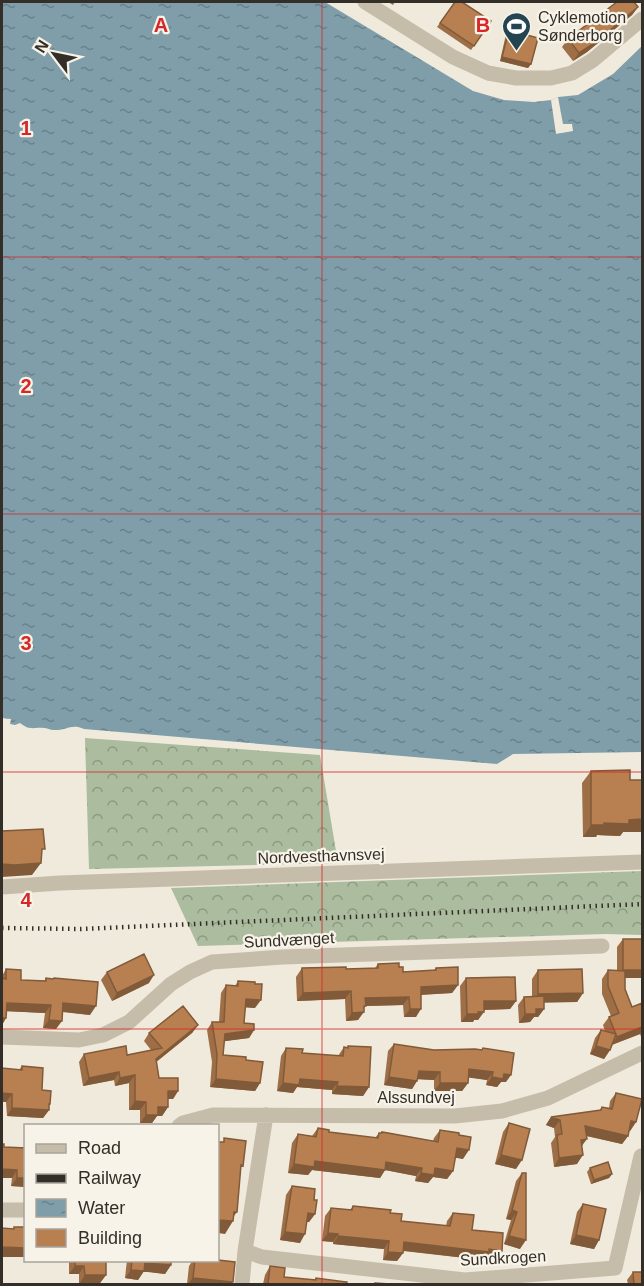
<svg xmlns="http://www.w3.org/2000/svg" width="644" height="1286" font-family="Helvetica,sans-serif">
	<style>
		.forest { fill: url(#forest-crowns) }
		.water { fill: url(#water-ripples) }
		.pier { fill: #efeadc }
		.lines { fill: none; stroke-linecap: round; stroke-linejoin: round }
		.minor { stroke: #c6bcaa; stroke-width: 15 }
		.rail { stroke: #342e28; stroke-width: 4.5; stroke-dasharray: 1.5 4.5; stroke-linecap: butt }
		.wall { fill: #9e6e46 }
		.shaded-wall { fill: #815a39 }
		.building { fill: #b88051; stroke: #815a39; stroke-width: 1.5 }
		.grid { fill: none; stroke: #d62828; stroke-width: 1.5; stroke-opacity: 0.55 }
		.labels { text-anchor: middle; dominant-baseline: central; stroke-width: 4.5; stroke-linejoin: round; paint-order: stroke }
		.poi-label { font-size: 16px; fill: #342e28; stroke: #f7f3e8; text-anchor: start }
		.street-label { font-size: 16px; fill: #342e28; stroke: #f7f3e8 }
		.grid-label { font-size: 20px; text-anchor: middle; font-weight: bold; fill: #d62828; stroke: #f7f3e8; stroke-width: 4.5; stroke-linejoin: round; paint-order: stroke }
	</style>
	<defs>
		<pattern id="forest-crowns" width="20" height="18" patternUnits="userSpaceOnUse" patternTransform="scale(1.5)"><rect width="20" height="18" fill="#acbc9e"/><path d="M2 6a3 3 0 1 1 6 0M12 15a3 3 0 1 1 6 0" fill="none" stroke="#8d9981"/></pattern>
		<pattern id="water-ripples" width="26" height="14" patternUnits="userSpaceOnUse" patternTransform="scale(1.5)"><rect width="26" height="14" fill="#7f9ea9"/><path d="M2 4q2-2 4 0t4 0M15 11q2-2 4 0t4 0" fill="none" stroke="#69818a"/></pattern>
	</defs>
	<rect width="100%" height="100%" fill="#efeadc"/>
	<path class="forest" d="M 85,738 L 320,755 L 338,863 L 89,869 Z
		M 642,871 L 642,935 L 606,934 L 198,946 L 171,888 Z"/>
	<path class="water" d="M 2,2 L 325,2 L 473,91 L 504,100 L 534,102 L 551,100 L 558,97 L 578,95 L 613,74 L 642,46 L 642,752 L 513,754 L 497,764 L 84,729 C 71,723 66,731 54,730 C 50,730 47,728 44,728 C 33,727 30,731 20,723 L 15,725 L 10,724 L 11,719 L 2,718 Z"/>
	<path class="pier" d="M 558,97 L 563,124 L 572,124 L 573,131 L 556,134 L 551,100 Z"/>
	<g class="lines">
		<path class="minor" d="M 365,2 L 453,57 L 488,73 L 516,78 L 551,78 L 572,73 L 593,60 L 642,19
			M 2,887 L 60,883 L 642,862
			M 2,1037 L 79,1040 L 103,1035 L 129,1022 L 171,984 L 190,972 L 212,962 L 283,957 L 602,946
			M 179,1126 L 183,1123 L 213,1115 L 455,1116 L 502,1111 L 548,1098 L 642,1053
			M 2,1210 L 26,1210
			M 245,1251 L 262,1257 L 465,1280 L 615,1268 L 641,1156
			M 242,1284 L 245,1251 L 266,1115"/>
		<path class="rail" d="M 2,928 L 81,929 L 642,904"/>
	</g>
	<path class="wall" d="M 388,2 L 395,2 L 393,5 Z
		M 455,2 L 491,21 L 471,50 L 437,27 Z
		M 617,2 L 637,2 L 635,3 L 638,7 L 632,15 L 587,52 L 573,61 L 562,47 L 568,39 Z
		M 509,30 L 531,64 L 528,68 L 500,61 L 506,34 Z
		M 591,771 L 630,780 L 642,780 L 642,832 L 623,832 L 620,836 L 597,835 L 596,837 L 583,837 L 582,783 Z
		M 623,939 L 642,939 L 642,978 L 625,978 L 625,989 L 632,1007 L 642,1003 L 642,1039 L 640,1034 L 612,1045 L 610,1050 L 604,1059 L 590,1054 L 595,1038 L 601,1030 L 605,1031 L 603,1025 L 609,1017 L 611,1016 L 602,994 L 602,979 L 608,970 L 617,971 L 617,947 Z
		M 378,964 L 399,967 L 403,972 L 434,970 L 436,968 L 458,985 L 452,993 L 421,995 L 416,1017 L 404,1017 L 403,1005 L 365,1006 L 358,1020 L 346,1021 L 345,999 L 297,1001 L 296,977 L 302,968 L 346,969 L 375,968 Z
		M 6,969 L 21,980 L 44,981 L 46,978 L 90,1015 L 62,1012 L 56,1029 L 43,1028 L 45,1013 L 6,1011 L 6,1018 L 2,1025 L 2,976 Z
		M 538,970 L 583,993 L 577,1002 L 544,1002 L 544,1009 L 538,1017 L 534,1017 L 530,1022 L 519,1023 L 518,1005 L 524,997 L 532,997 L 532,979 Z
		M 107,972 L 149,983 L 112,1001 L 101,980 Z
		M 466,978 L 516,1001 L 510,1009 L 484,1010 L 478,1020 L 474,1020 L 473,1022 L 461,1022 L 460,986 Z
		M 238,981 L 255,1008 L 245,1007 L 244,1023 L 254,1030 L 249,1038 L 224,1041 L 223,1055 L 246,1060 L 260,1083 L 255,1091 L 210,1087 L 212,1062 L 207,1030 L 212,1022 L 219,1022 L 221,993 L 226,985 L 235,986 Z
		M 198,1025 L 192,1033 L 156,1062 L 159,1078 L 178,1091 L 173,1099 L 168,1099 L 168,1107 L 162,1116 L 157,1116 L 152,1123 L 140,1123 L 140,1110 L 129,1110 L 129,1083 L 115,1086 L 114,1080 L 83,1086 L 79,1062 L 84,1054 L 127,1055 L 151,1050 L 144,1041 L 149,1033 Z
		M 394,1044 L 434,1050 L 481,1050 L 483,1048 L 506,1082 L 501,1082 L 497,1087 L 486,1085 L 487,1080 L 469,1077 L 468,1083 L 462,1091 L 434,1091 L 434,1080 L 418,1079 L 412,1089 L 384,1085 L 388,1051 Z
		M 348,1046 L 369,1087 L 363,1096 L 332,1094 L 332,1090 L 297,1087 L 293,1093 L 277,1091 L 281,1056 L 286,1048 L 302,1053 L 338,1056 L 344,1047 L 347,1047 Z
		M 22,1066 L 42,1090 L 49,1106 L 49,1110 L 43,1118 L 7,1116 L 6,1102 L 2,1102 L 2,1068 L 19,1070 Z
		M 616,1093 L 636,1122 L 630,1131 L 629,1130 L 628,1136 L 622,1144 L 586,1136 L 582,1146 L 577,1164 L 554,1167 L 551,1143 L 555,1137 L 554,1128 L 546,1125 L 551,1117 L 599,1111 L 602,1107 L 609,1108 L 610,1101 Z
		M 509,1123 L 516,1169 L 495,1164 L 503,1132 Z
		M 318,1128 L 329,1132 L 375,1138 L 379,1133 L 381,1133 L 382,1132 L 433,1141 L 434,1138 L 440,1130 L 459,1135 L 463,1159 L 455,1157 L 453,1171 L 447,1179 L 433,1177 L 428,1183 L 415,1181 L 416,1176 L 385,1170 L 380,1178 L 312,1170 L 308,1175 L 288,1173 L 292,1143 L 298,1134 L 312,1136 Z
		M 2,1144 L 4,1147 L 26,1148 L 26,1187 L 11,1186 L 12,1178 L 2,1178 Z
		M 590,1168 L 612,1174 L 609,1178 L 591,1184 L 587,1172 Z
		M 522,1173 L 520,1249 L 504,1244 L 511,1220 L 506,1219 L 516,1181 Z
		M 292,1186 L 314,1200 L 315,1214 L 309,1222 L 307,1222 L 300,1243 L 280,1240 L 286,1195 Z
		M 583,1204 L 599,1240 L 594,1249 L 570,1244 L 577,1212 Z
		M 353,1206 L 390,1213 L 401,1221 L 446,1226 L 447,1221 L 453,1213 L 472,1230 L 496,1259 L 484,1258 L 483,1260 L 403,1251 L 403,1253 L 397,1261 L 383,1260 L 384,1249 L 333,1244 L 333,1242 L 322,1241 L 325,1216 L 331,1208 L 350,1210 Z
		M 69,1260 L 107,1260 L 106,1263 L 106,1275 L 100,1283 L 79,1284 L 79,1274 L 69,1274 Z
		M 127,1260 L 171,1260 L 171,1265 L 165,1274 L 144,1271 L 138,1280 L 125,1278 Z
		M 193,1260 L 218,1260 L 231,1284 L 187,1284 L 189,1266 Z
		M 270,1266 L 284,1277 L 314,1280 L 316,1278 L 346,1284 L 263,1284 L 265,1275 Z
		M 633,1272 L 642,1284 L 628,1284 L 627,1280 Z"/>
	<path class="shaded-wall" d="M 638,7 L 632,15 L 587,52 L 573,61 L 579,53 Z
		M 502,57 L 531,64 L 528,68 L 500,61 Z
		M 642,819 L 642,832 L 623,832 L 620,836 L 597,835 L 596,837 L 583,837 L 591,825 L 629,820 Z
		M 41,863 L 32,875 L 2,877 L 2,864 Z
		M 623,970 L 642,970 L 642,978 L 617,978 Z
		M 154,975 L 149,983 L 112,1001 L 117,993 Z
		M 458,985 L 452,993 L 415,995 L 421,987 Z
		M 351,991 L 345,999 L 297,1001 L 303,993 Z
		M 583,993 L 577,1002 L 533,1003 L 538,994 Z
		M 409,997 L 403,1005 L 365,1006 L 361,1012 L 364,1012 L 358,1020 L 346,1021 L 352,1013 L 365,998 Z
		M 246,999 L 261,1000 L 255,1008 L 240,1007 Z
		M 484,1001 L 516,1001 L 510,1009 L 478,1010 Z
		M 7,1003 L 51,1005 L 45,1013 L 2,1011 Z
		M 63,1003 L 96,1006 L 90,1015 L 57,1011 Z
		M 410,1009 L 421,1009 L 416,1017 L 404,1017 Z
		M 536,1009 L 544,1009 L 538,1017 L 534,1017 L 530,1022 L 519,1023 L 525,1014 Z
		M 478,1012 L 484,1012 L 478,1020 L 474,1020 L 473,1022 L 461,1022 L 467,1014 Z
		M 2,1018 L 6,1018 L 2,1025 Z
		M 49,1020 L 62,1021 L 56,1029 L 43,1028 Z
		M 198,1025 L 192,1033 L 150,1067 L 156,1059 Z
		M 642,1027 L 642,1030 L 640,1034 L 611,1045 L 617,1037 Z
		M 254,1030 L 249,1038 L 219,1042 L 225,1034 Z
		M 596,1046 L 610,1050 L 604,1059 L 590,1054 Z
		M 469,1069 L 493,1072 L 487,1080 L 464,1077 Z
		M 419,1071 L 440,1072 L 434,1080 L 413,1079 Z
		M 119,1072 L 114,1080 L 83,1086 L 89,1078 Z
		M 504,1074 L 511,1075 L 506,1082 L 501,1082 L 497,1087 L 486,1085 L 492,1077 Z
		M 135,1075 L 129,1083 L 115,1086 L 120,1078 Z
		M 389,1077 L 417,1081 L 412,1089 L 384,1085 Z
		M 216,1079 L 260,1083 L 255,1091 L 210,1087 Z
		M 300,1079 L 338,1082 L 332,1090 L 297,1087 L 293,1093 L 277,1091 L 283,1083 Z
		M 440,1083 L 468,1083 L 462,1091 L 434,1091 Z
		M 337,1086 L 369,1087 L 363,1096 L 332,1094 Z
		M 168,1091 L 178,1091 L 173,1099 L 162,1099 Z
		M 2,1093 L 12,1094 L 6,1102 L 2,1102 Z
		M 135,1101 L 146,1102 L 140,1110 L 129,1110 Z
		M 50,1104 L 47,1110 L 49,1110 L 43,1118 L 7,1116 L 12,1108 Z
		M 158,1107 L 168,1107 L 162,1116 L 157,1116 L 152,1123 L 140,1123 L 146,1115 Z
		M 551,1117 L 560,1120 L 554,1128 L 546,1125 Z
		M 631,1121 L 636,1122 L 630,1131 L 625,1129 Z
		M 585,1126 L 628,1136 L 622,1144 L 579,1134 Z
		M 587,1139 L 581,1147 L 581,1140 Z
		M 457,1148 L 469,1150 L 463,1159 L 451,1157 Z
		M 501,1155 L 522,1160 L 516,1169 L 495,1164 Z
		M 583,1155 L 577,1164 L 554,1167 L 559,1158 Z
		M 315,1161 L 386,1162 L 422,1168 L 416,1176 L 385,1170 L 380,1178 L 312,1170 L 308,1175 L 288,1173 L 294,1164 Z
		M 435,1168 L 453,1171 L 447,1179 L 433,1177 L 428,1183 L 415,1181 L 421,1173 Z
		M 2,1169 L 17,1170 L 12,1178 L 2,1178 Z
		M 612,1174 L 609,1178 L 591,1184 L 594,1180 Z
		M 17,1178 L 26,1178 L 26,1187 L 11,1186 Z
		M 512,1210 L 517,1212 L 511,1220 L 506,1219 Z
		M 234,1212 L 237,1212 L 230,1221 L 233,1221 L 225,1234 L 218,1233 L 218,1220 Z
		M 308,1213 L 315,1214 L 309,1222 L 302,1221 Z
		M 285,1232 L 305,1234 L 300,1243 L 280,1240 Z
		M 328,1233 L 338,1234 L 333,1242 L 322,1241 Z
		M 576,1235 L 599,1240 L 594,1249 L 570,1244 Z
		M 338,1236 L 389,1241 L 384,1249 L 333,1244 Z
		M 509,1236 L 526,1240 L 520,1249 L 504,1244 Z
		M 404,1242 L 502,1251 L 496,1259 L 484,1258 L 483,1260 L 398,1250 Z
		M 2,1247 L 26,1248 L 26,1257 L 2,1257 Z
		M 388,1252 L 403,1253 L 397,1261 L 383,1260 Z
		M 145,1263 L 171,1265 L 165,1274 L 139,1271 Z
		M 75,1266 L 84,1266 L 79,1274 L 69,1274 Z
		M 131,1270 L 144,1271 L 138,1280 L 125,1278 Z
		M 85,1275 L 106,1275 L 100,1283 L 79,1284 Z
		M 193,1278 L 233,1282 L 231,1284 L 188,1284 Z"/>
	<path class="building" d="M 455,2 L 462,2 L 491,21 L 474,46 L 440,23 Z
		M 617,2 L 634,2 L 638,7 L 593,44 L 579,53 L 568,39 Z
		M 509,30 L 538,38 L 531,64 L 502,57 Z
		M 630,770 L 630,780 L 642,780 L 642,819 L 629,820 L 629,824 L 604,823 L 604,825 L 591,825 L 591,771 Z
		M 43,829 L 45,849 L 42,849 L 41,863 L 15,865 L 2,864 L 2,831 Z
		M 623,939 L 642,939 L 642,970 L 623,970 Z
		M 144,954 L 154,975 L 117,993 L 107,972 Z
		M 399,963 L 399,967 L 403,967 L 403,972 L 436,970 L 436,968 L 458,967 L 458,985 L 421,987 L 421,1009 L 410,1009 L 409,997 L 365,998 L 366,1006 L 364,1006 L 364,1012 L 352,1013 L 351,991 L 303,993 L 302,968 L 346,967 L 346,969 L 378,968 L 378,964 Z
		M 6,969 L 21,970 L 21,980 L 46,981 L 46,978 L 53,979 L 54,978 L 98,982 L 96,1006 L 63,1003 L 62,1021 L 49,1020 L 51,1005 L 7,1003 L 6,1018 L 2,1018 L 2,978 L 6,979 Z
		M 582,969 L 583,993 L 538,994 L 538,970 Z
		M 608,970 L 625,971 L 625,989 L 632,1007 L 642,1003 L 642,1027 L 617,1037 L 609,1017 L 619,1013 L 608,986 Z
		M 515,977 L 516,1001 L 484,1001 L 484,1012 L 478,1012 L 479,1014 L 467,1014 L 466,978 Z
		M 238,981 L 255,982 L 255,984 L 262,984 L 261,1000 L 246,999 L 244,1023 L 254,1024 L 254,1030 L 225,1034 L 223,1055 L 246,1057 L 246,1060 L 263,1062 L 260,1083 L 216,1079 L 217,1054 L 212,1022 L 224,1022 L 226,985 L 238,986 Z
		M 544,996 L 544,1009 L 536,1009 L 536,1014 L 525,1014 L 524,997 Z
		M 183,1006 L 198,1025 L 156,1059 L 159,1078 L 178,1078 L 178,1091 L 168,1091 L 168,1107 L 158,1107 L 158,1115 L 146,1115 L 146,1102 L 135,1101 L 135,1075 L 120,1078 L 119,1072 L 89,1078 L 84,1054 L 126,1046 L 127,1055 L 162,1048 L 149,1033 Z
		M 601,1030 L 616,1034 L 610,1050 L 596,1046 Z
		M 394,1044 L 434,1050 L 475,1049 L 482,1050 L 483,1048 L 514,1053 L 511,1075 L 504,1074 L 503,1079 L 492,1077 L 493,1072 L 469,1069 L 468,1083 L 440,1083 L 440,1072 L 419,1071 L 417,1081 L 389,1077 Z
		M 348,1046 L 371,1047 L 369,1087 L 337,1086 L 338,1082 L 300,1079 L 299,1085 L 283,1083 L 286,1048 L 303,1049 L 302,1053 L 343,1056 L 344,1047 L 348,1048 Z
		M 22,1066 L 43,1068 L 42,1090 L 51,1091 L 50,1104 L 49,1104 L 49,1110 L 12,1108 L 12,1094 L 2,1093 L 2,1068 L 22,1070 Z
		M 616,1093 L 642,1099 L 636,1122 L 631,1121 L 628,1136 L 585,1126 L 587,1139 L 581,1140 L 583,1155 L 559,1158 L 557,1135 L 562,1134 L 560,1120 L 551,1117 L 601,1110 L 602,1107 L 612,1109 Z
		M 509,1123 L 530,1129 L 522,1160 L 501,1155 Z
		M 318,1128 L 329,1130 L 329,1132 L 378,1138 L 379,1133 L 382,1133 L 382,1132 L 438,1142 L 440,1130 L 459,1133 L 459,1135 L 471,1137 L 469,1150 L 457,1148 L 453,1171 L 435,1168 L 434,1175 L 421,1173 L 422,1168 L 386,1162 L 385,1170 L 315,1161 L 314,1167 L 294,1164 L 298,1134 L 316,1137 Z
		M 224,1138 L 246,1141 L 243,1166 L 241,1165 L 237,1212 L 234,1212 L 233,1221 L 218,1220 L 218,1142 L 224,1142 Z
		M 2,1144 L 4,1144 L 4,1147 L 26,1148 L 26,1178 L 17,1178 L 17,1170 L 2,1169 Z
		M 608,1162 L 612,1174 L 594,1180 L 590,1168 Z
		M 522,1173 L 526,1173 L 526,1240 L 509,1236 L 517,1212 L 512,1210 Z
		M 292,1186 L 315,1189 L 314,1200 L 317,1200 L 315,1214 L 308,1213 L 305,1234 L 285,1232 Z
		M 583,1204 L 606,1209 L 599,1240 L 576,1235 Z
		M 353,1206 L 391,1210 L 390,1213 L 402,1214 L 401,1221 L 450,1226 L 453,1213 L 474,1215 L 472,1230 L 503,1233 L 502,1251 L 489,1249 L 489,1252 L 404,1242 L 403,1253 L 388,1252 L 389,1241 L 338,1236 L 338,1234 L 328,1233 L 331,1208 L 352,1210 Z
		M 14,1227 L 26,1227 L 26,1248 L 2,1247 L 2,1228 L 14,1229 Z
		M 75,1260 L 106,1260 L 106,1275 L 85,1275 L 84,1266 L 75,1266 Z
		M 132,1260 L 171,1260 L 171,1265 L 145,1263 L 144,1271 L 131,1270 Z
		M 195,1260 L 218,1260 L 235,1262 L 233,1282 L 193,1278 Z
		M 270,1266 L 285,1268 L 284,1277 L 316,1280 L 316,1278 L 347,1282 L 346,1284 L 268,1284 Z
		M 633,1272 L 642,1272 L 642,1284 L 634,1284 Z
		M 375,1283 L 390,1284 L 375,1284 Z"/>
	<path class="grid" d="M 322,2 L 322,1284M 2,257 L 642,257M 2,514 L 642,514M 2,772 L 642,772M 2,1029 L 642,1029"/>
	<defs>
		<symbol id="stadium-pin" viewBox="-11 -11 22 30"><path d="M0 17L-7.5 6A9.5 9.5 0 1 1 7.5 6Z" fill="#234450" stroke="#f7f3e8"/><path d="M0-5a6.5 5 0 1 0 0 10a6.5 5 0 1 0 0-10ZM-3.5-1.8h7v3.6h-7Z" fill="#fff"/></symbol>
	</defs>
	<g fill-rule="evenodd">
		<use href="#stadium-pin" x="500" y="10" width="33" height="45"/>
	</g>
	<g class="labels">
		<g class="poi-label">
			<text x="538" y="17">Cyklemotion<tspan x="538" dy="18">Sønderborg</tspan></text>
		</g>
		<g class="street-label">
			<text transform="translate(321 856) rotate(-2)">Nordvesthavnsvej</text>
			<text transform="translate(289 940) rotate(-3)">Sundvænget</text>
			<text x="416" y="1097">Alssundvej</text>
			<text transform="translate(503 1258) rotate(-3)">Sundkrogen</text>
		</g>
	</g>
	<g class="grid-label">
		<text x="161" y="32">A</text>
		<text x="483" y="32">B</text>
		<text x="26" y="135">1</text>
		<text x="26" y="393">2</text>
		<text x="26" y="650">3</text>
		<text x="26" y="907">4</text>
	</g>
	<rect width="644" height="1286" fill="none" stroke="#342e28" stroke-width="6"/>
	<rect x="24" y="1124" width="195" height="138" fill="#f7f3e8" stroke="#a9a49b" stroke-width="1.5"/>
	<rect x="36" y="1144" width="30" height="9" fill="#c6bcaa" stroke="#a9a49b" stroke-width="1.5"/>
	<text x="78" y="1154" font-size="18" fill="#342e28">Road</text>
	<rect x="36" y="1174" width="30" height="9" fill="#342e28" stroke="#a9a49b" stroke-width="1.5"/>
	<text x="78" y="1184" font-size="18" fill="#342e28">Railway</text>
	<rect x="36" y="1199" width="30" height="18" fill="url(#water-ripples)" stroke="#a9a49b" stroke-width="1.5"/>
	<text x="78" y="1214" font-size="18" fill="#342e28">Water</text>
	<rect x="36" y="1229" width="30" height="18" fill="#b88051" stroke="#a9a49b" stroke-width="1.5"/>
	<text x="78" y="1244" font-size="18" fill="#342e28">Building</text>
	<g transform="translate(54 54) rotate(302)" stroke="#f7f3e8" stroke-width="4.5" paint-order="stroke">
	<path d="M0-4.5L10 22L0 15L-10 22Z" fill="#342e28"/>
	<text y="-9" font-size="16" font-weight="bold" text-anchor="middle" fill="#342e28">N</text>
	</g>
</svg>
